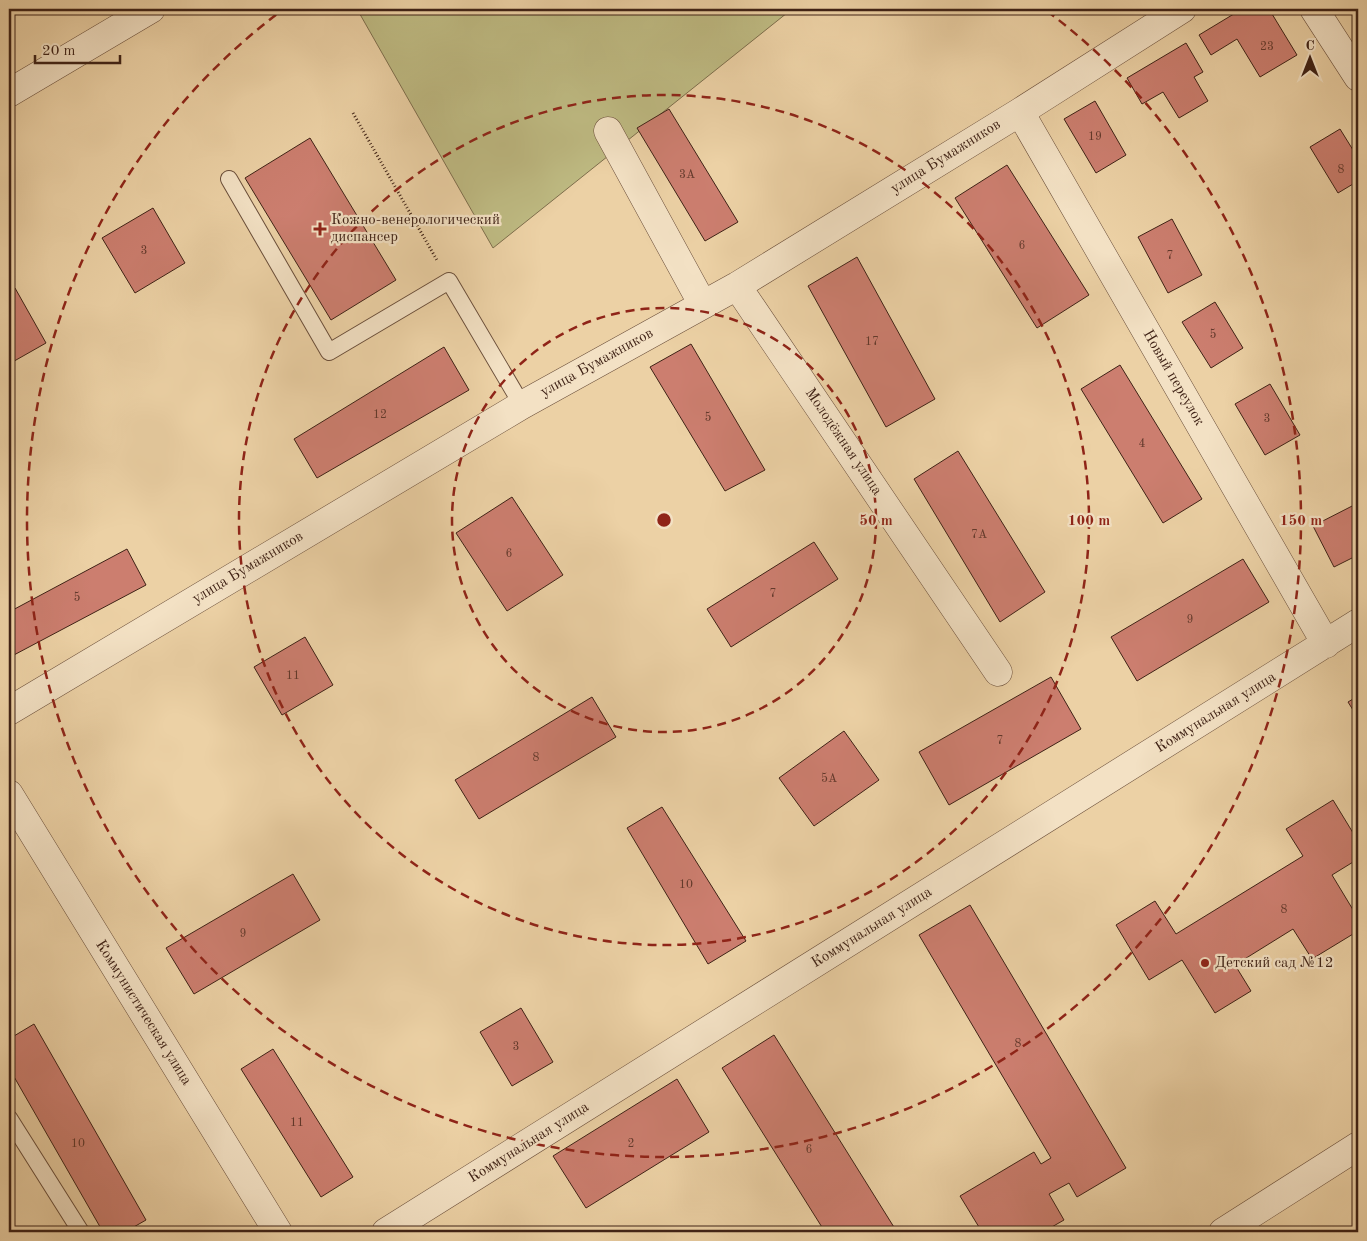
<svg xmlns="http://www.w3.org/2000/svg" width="1367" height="1241" font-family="'Old Standard TT',serif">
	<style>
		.green { fill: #beba82; stroke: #7e6e4c }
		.building { fill: #cc7e6f; stroke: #3f2216 }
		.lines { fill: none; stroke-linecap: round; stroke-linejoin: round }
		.service-casing { stroke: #6a4e3a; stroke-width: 18 }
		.minor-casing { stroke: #6a4e3a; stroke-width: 29 }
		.tertiary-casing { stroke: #6a4e3a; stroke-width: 29 }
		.path { stroke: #3f2216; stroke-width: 3; stroke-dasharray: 1 2.5; stroke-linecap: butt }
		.service { stroke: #f3e1c4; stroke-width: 16 }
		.minor { stroke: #f3e1c4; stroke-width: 28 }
		.tertiary { stroke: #f3e1c4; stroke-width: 28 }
		.ring { fill: none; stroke: #8f2418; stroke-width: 2.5; stroke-dasharray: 9 6 }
		.poi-dot { fill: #8f2418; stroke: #f3e1c4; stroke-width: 2 }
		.labels { text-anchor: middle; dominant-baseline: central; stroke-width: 4.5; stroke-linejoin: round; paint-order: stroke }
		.number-label { font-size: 12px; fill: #62392c }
		.street-label { font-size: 15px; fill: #3f2216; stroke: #f3e1c4 }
		.poi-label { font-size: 15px; fill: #3f2216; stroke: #f3e1c4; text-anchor: start }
		.centre { fill: #8f2418; stroke: #f3e1c4; stroke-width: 2.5 }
		.ring-label { font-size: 15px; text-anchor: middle; font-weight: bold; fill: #8f2418; stroke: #f3e1c4; stroke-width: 4.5; stroke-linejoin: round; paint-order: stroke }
	</style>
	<rect width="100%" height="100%" fill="#ecd1a5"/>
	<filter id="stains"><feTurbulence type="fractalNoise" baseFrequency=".004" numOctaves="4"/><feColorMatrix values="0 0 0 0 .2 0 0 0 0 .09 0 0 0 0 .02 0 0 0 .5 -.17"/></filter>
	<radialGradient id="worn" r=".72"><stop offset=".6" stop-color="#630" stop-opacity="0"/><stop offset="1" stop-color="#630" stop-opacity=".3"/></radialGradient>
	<path class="green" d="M 357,9 L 792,9 L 493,248 Z"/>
	<path class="building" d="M 1242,9 L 1269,9 L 1297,55 L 1260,77 L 1237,39 L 1211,55 L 1199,35 Z
		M 1186,43 L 1203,72 L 1194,77 L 1208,101 L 1179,118 L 1163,92 L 1142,104 L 1127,78 Z
		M 1095,101 L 1126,155 L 1096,173 L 1064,119 Z
		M 669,109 L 738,222 L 705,241 L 637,128 Z
		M 1340,129 L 1358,158 L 1358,181 L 1338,193 L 1310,147 Z
		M 310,138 L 396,280 L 331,320 L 245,178 Z
		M 1007,165 L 1089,295 L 1037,328 L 955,198 Z
		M 153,208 L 185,263 L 135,293 L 102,238 Z
		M 1172,219 L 1202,275 L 1168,293 L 1138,237 Z
		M 857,257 L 935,399 L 886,427 L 808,286 Z
		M 15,288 L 46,343 L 9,364 L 9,292 Z
		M 1215,302 L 1243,348 L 1211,368 L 1182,322 Z
		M 691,344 L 765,470 L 725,491 L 650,367 Z
		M 444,347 L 469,390 L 317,478 L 294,439 Z
		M 1120,365 L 1202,499 L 1163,523 L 1081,389 Z
		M 1270,384 L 1300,435 L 1265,455 L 1235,404 Z
		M 958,451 L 1045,592 L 1000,622 L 914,479 Z
		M 512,497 L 563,575 L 507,611 L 456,533 Z
		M 1358,503 L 1358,555 L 1334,567 L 1313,526 Z
		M 814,542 L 838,579 L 731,647 L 707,609 Z
		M 127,549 L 146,585 L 12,656 L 9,650 L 9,612 Z
		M 1243,559 L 1269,602 L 1137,681 L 1111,637 Z
		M 305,637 L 333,685 L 282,715 L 254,667 Z
		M 1051,677 L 1081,729 L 949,805 L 919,752 Z
		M 1358,696 L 1358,718 L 1348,702 Z
		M 592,697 L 616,737 L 479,819 L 455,780 Z
		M 844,731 L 879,780 L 814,826 L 779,778 Z
		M 1333,800 L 1358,841 L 1358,859 L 1332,875 L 1358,918 L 1358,931 L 1312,959 L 1293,929 L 1235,965 L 1251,991 L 1215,1013 L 1182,960 L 1149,980 L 1116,925 L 1155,901 L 1176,934 L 1303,856 L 1286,829 Z
		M 662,807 L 746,941 L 708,964 L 627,828 Z
		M 293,874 L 320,920 L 194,994 L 166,948 Z
		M 970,905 L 1126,1168 L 1077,1197 L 1069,1183 L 1049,1194 L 1064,1220 L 1043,1232 L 982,1232 L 960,1196 L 1034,1152 L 1041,1164 L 1051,1158 L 919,935 Z
		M 521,1008 L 553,1062 L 512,1086 L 480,1032 Z
		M 34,1024 L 146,1220 L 125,1232 L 103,1232 L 9,1068 L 9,1039 Z
		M 774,1035 L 897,1232 L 825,1232 L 722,1068 Z
		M 273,1049 L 353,1177 L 321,1197 L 241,1069 Z
		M 677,1079 L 709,1132 L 586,1208 L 553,1156 Z"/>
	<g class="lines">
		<defs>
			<path id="service" d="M 229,179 L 329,352 L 449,281 L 522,405
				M 9,1118 L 81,1232"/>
			<path id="minor" d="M 1314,9 L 1358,77
				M 9,93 L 151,9
				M 1020,112 L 1326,644
				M 608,131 L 703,305
				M 737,286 L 998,672
				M 9,711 L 522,405 L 737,286 L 1020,112 L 1182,9
				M 386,1232 L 1358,623"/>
			<path id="tertiary" d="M 9,794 L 278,1232
				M 1223,1232 L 1358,1146"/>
		</defs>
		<use href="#service" class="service-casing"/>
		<use href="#minor" class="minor-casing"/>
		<use href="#tertiary" class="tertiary-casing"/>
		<path class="path" d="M 353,113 L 438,262"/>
		<use href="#service" class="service"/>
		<use href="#minor" class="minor"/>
		<use href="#tertiary" class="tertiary"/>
	</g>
	<g class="ring">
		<circle cx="664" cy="520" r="212"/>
		<circle cx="664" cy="520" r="425"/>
		<path d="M1047 11A637 637 0 1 1 281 11"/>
	</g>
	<g class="poi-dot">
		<path d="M317.5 221.5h5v5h5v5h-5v5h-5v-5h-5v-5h5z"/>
		<circle cx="1205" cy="963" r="5"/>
	</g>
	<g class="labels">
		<g class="number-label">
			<text x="1267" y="47">23</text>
			<text x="1095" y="137">19</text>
			<text x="1341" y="170">8</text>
			<text x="687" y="175">3А</text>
			<text x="1022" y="246">6</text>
			<text x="144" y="251">3</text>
			<text x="1170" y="256">7</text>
			<text x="1213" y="335">5</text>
			<text x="872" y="342">17</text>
			<text x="380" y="415">12</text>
			<text x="708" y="418">5</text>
			<text x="1267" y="419">3</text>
			<text x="1142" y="444">4</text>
			<text x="979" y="535">7А</text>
			<text x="509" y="554">6</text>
			<text x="773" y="594">7</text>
			<text x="77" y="598">5</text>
			<text x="1190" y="620">9</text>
			<text x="293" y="676">11</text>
			<text x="1000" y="741">7</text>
			<text x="536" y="758">8</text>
			<text x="829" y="779">5А</text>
			<text x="686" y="885">10</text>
			<text x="1284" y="910">8</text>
			<text x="243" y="934">9</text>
			<text x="1018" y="1044">8</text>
			<text x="516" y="1047">3</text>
			<text x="297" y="1123">11</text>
			<text x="78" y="1144">10</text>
			<text x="631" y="1144">2</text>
			<text x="809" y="1150">6</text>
		</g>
		<g class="street-label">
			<text transform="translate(946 157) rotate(-32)">улица Бумажников</text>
			<text transform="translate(597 363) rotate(-29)">улица Бумажников</text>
			<text transform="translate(1173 378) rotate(60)">Новый переулок</text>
			<text transform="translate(843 442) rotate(56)">Молодёжная улица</text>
			<text transform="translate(248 568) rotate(-31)">улица Бумажников</text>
			<text transform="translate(1216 713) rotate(-32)">Коммунальная улица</text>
			<text transform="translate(872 928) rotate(-32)">Коммунальная улица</text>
			<text transform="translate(143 1013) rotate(58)">Коммунистическая улица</text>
			<text transform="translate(529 1143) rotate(-32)">Коммунальная улица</text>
		</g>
		<g class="poi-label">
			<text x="331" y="220">Кожно-венерологический<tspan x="331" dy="17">диспансер</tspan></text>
			<text x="1215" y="963">Детский сад №12</text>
		</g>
	</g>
	<circle cx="664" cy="520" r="8" class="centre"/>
	<g class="ring-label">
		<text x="876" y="525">50 m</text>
		<text x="1089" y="525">100 m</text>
		<text x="1301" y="525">150 m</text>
	</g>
	<rect width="1367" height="1241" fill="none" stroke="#ecd1a5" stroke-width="30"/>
	<rect x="10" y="10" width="1347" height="1221" fill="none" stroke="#3f2216" stroke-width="2.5"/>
	<rect x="15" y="15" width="1337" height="1211" fill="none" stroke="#3f2216"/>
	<g transform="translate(1310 58)" stroke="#f3e1c4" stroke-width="4" paint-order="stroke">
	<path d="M0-4L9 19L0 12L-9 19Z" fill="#3f2216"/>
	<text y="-8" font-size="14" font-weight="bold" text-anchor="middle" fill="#3f2216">С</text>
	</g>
	<path d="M35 55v8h85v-8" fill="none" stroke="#3f2216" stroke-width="2.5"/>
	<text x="42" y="55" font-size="15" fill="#3f2216" stroke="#f3e1c4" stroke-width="4" paint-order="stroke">20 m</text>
	<rect width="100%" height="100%" filter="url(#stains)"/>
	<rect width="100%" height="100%" fill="url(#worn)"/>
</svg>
